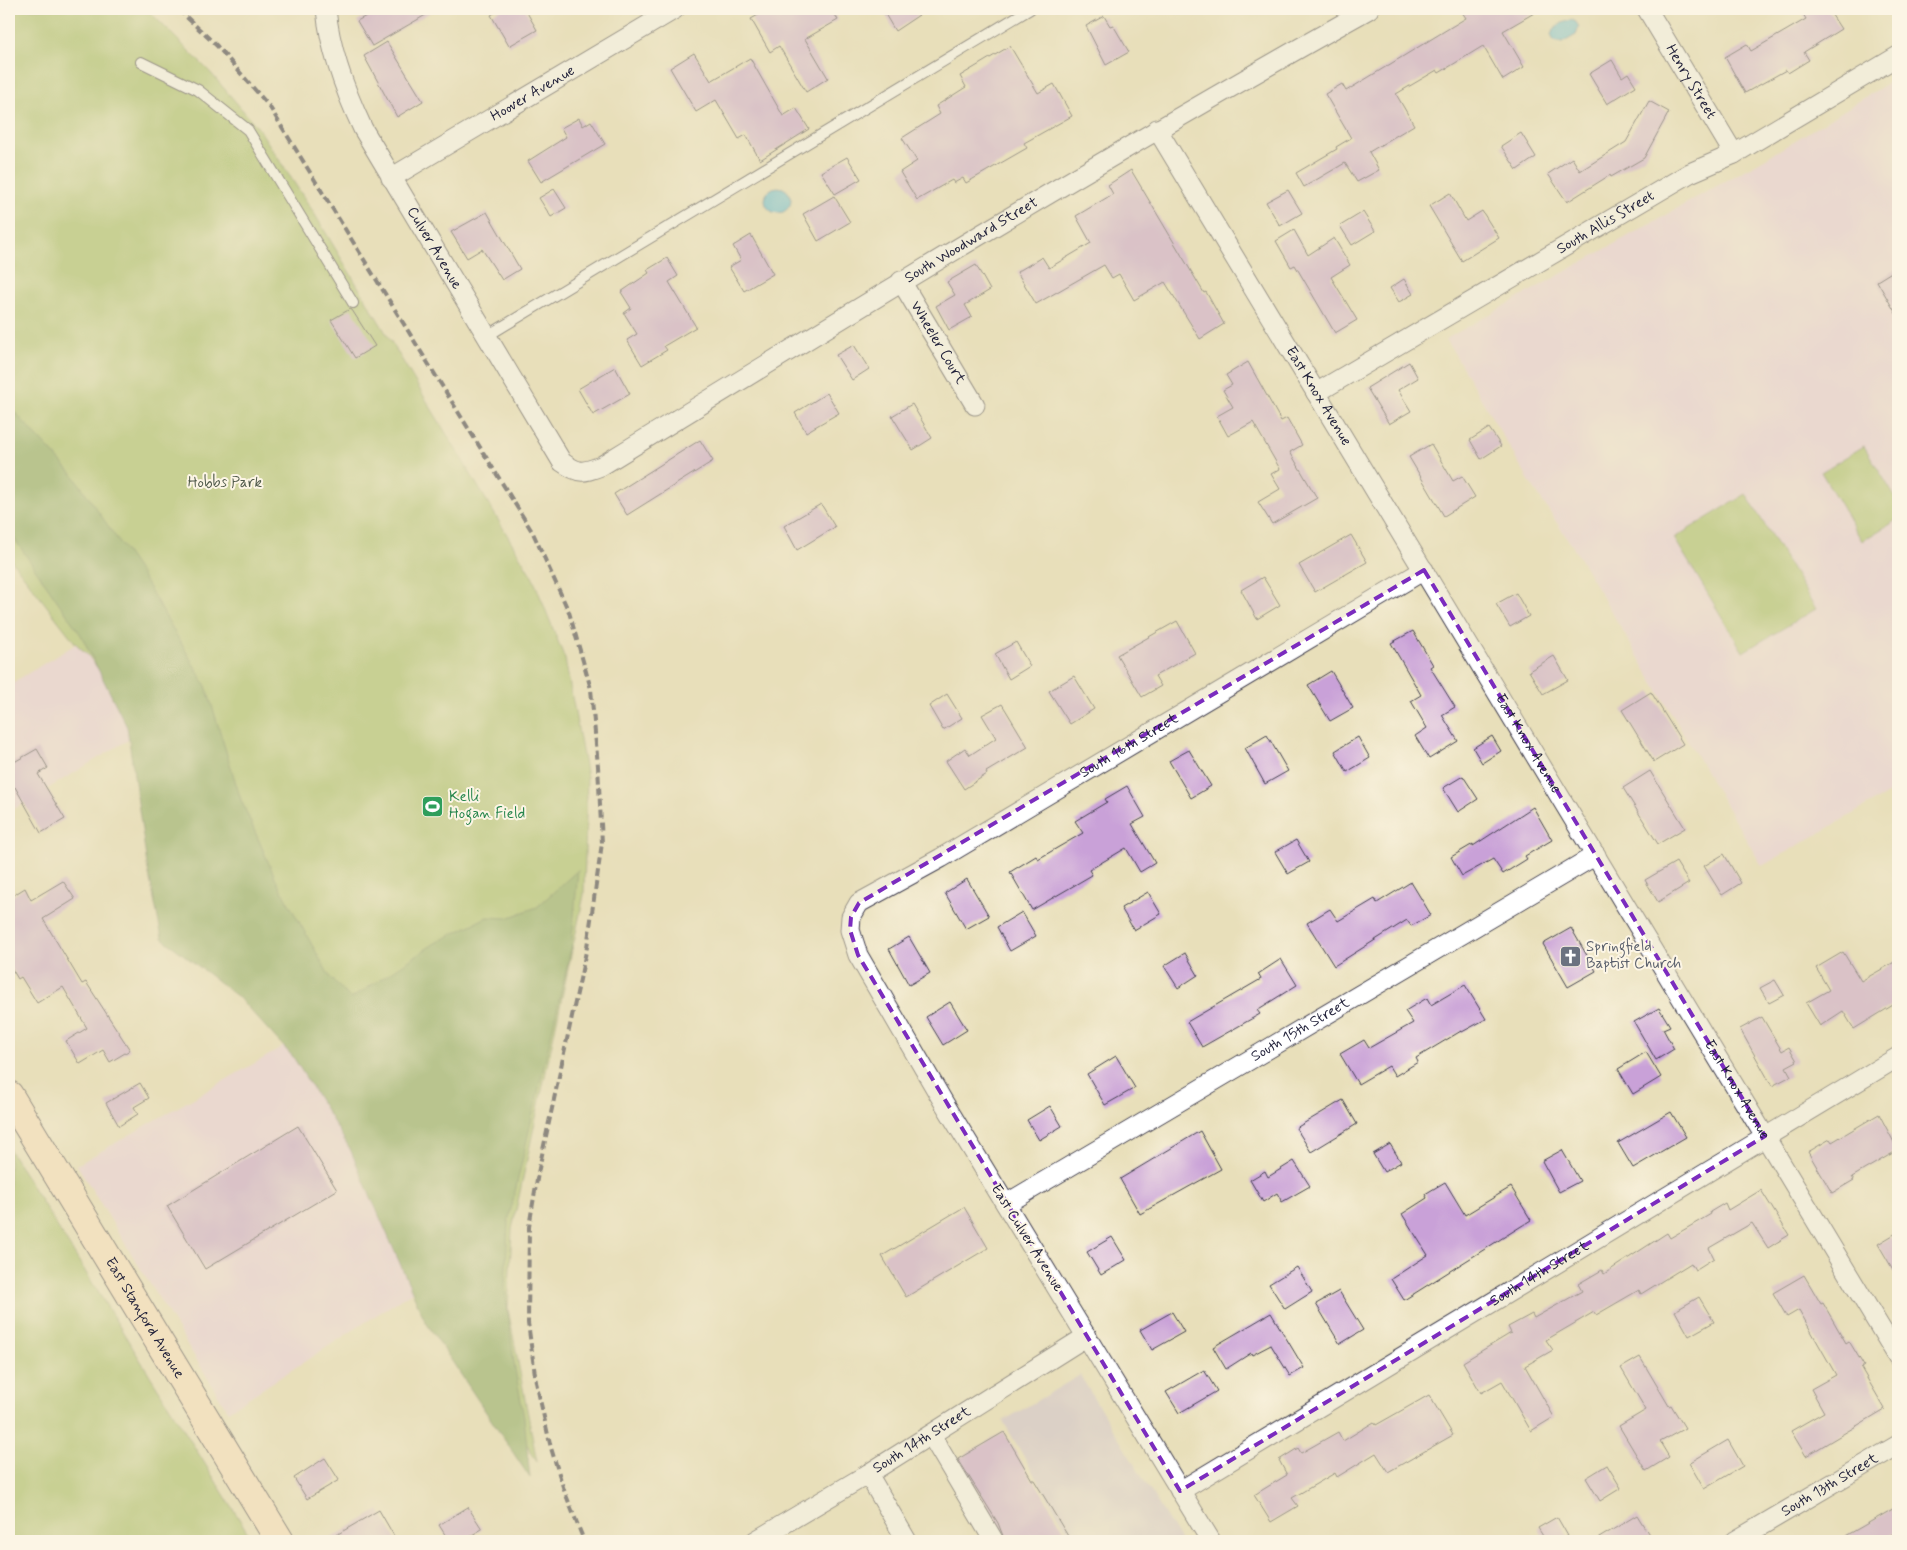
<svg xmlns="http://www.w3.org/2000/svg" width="1907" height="1550" font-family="Mynerve,sans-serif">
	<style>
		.built { fill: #edd0e8 }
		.industrial { fill: #ccbed4 }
		.green { fill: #a2be65; stroke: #627050 }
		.forest { fill: #81a55a; stroke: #52644a }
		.water { fill: #5ebedc; stroke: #40708c }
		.building { fill: #c9a1d8 }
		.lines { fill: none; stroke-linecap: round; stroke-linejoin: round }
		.service-casing { stroke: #403e4e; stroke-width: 12 }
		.minor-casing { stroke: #403e4e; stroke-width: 21 }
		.secondary-casing { stroke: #403e4e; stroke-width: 30 }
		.service { stroke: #fff; stroke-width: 10 }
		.minor { stroke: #fff; stroke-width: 19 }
		.secondary { stroke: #ffe4c6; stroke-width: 28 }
		.rail { stroke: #22223b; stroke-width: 4; stroke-dasharray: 8 4; stroke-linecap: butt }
		.marked { fill: none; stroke: #7b2cbf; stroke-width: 4; stroke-dasharray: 10 6; stroke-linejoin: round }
		.labels { text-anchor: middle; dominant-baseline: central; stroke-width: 4; stroke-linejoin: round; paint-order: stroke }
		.street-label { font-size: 15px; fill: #22223b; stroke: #fcf5e5 }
		.park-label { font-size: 15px; fill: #4f594a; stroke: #fcf5e5 }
		.leisure-label { font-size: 15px; fill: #27864d; stroke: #fcf5e5; text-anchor: start }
		.worship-label { font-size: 15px; fill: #5b616d; stroke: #fcf5e5; text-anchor: start }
	</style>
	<rect width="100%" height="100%" fill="#fcf5e5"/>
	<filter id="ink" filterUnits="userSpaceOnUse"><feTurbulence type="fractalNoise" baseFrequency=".02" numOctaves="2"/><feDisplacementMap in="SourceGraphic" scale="10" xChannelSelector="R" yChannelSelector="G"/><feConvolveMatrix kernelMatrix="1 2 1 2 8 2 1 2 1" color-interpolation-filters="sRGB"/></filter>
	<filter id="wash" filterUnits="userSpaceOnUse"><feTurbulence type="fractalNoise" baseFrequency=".0096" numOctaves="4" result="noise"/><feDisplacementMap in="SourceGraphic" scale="20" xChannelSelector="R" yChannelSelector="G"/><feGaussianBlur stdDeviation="1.12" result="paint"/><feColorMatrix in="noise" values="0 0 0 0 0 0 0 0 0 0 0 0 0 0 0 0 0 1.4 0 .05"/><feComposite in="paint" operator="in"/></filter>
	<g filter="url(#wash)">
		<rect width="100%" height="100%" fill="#e8dfba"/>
		<path class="built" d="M 1898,77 L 1898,788 L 1762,866 L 1573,547 L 1531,484 L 1446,339 L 1763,160 Z
			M 76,644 L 88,655 L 143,731 L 9,812 L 9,685 Z
			M 325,1023 L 463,1259 L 228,1411 L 77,1165 Z"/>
		<path class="industrial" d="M 1080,1375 L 1181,1541 L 1073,1541 L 1003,1421 Z"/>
		<path class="green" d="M 14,9 L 147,9 L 210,72 L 259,129 L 314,213 L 533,578 L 565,659 L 587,777 L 584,895 L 512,1229 L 508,1309 L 537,1462 L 431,1280 L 217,835 L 88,655 L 76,644 L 9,557 L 9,12 Z
			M 1864,446 L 1898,502 L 1898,519 L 1862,541 L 1821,472 Z
			M 1746,494 L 1816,609 L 1743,652 L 1674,538 Z
			M 9,1149 L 253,1541 L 9,1541 Z"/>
		<path class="forest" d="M 9,406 L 74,476 L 141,574 L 206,686 L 241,800 L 278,884 L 330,977 L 351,999 L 435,943 L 487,917 L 507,918 L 537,907 L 578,870 L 571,949 L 508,1222 L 505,1288 L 514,1363 L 524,1418 L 530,1478 L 425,1321 L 350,1149 L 293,1057 L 238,997 L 162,938 L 147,865 L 127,727 L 81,635 L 9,531 Z"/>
		<path class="water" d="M 1572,20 L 1576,22 L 1579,27 L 1576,35 L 1562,43 L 1554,41 L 1551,35 C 1553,27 1564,21 1572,20 Z
			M765 200a13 13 0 1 1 26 0a13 13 0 1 1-26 0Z"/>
		<g id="blocks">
			<path class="building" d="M 379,9 L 436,9 L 372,46 L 357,21 Z
				M 501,9 L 525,9 L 537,30 L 509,46 L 491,15 Z
				M 769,9 L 832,9 L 838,20 L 805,39 L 828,78 L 806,92 L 779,46 L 770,52 L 751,19 Z
				M 882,9 L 928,9 L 895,31 Z
				M 1460,9 L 1541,9 L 1503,31 L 1524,67 L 1503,80 L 1483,46 L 1439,73 L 1437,70 L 1396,94 L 1414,125 L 1369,152 L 1379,170 L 1357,182 L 1345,163 L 1304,187 L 1296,173 L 1337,149 L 1336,147 L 1351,138 L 1325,94 L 1342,84 L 1346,91 L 1466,18 Z
				M 1800,9 L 1828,9 L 1841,29 L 1804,52 L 1809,60 L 1788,73 L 1786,70 L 1745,93 L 1725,57 L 1747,44 L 1751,51 L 1806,19 Z
				M 1104,16 L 1110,26 L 1113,25 L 1129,52 L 1106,65 L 1086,26 Z
				M 387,42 L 423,101 L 397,117 L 364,56 Z
				M 1010,46 L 1038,93 L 1054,84 L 1072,116 L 1024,143 L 1027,148 L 966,183 L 963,178 L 954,183 L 952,180 L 917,200 L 900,172 L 917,161 L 902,138 L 940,114 L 936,106 L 966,87 L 960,76 Z
				M 694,53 L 711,81 L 750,58 L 783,116 L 796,108 L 809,129 L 760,160 L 746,135 L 739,139 L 716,100 L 696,112 L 670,68 Z
				M 1612,60 L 1622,77 L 1628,73 L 1636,86 L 1607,104 L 1589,74 Z
				M 1649,101 L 1669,112 L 1644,158 L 1611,177 L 1610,175 L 1567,202 L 1548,174 L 1572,158 L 1580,171 L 1626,142 Z
				M 579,118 L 583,126 L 591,121 L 605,144 L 541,182 L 528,161 L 566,137 L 561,128 Z
				M 1521,133 L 1536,157 L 1517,170 L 1501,146 Z
				M 847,157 L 861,179 L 835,194 L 821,172 Z
				M 1131,170 L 1204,293 L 1206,292 L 1224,324 L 1200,339 L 1165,282 L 1134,300 L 1119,274 L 1112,278 L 1104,265 L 1036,304 L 1017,272 L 1042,257 L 1049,268 L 1091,243 L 1076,216 L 1113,194 L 1108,185 Z
				M 554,189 L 566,208 L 551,217 L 539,198 Z
				M 1288,190 L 1302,213 L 1280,226 L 1266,202 Z
				M 1450,193 L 1466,221 L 1482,211 L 1499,238 L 1462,261 L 1429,206 Z
				M 834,196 L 850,222 L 818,241 L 803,214 Z
				M 487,212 L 520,269 L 502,280 L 482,249 L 467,258 L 451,232 Z
				M 1363,212 L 1375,231 L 1352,245 L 1340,226 Z
				M 1294,230 L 1308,255 L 1334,238 L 1350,265 L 1331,277 L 1357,320 L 1335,333 L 1295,265 L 1291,267 L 1276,241 Z
				M 751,235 L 773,274 L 744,291 L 729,267 L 741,260 L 733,246 Z
				M 667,258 L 678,276 L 669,282 L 696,327 L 664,346 L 667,350 L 642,365 L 627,340 L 637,334 L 624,313 L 631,308 L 621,292 L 649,273 L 647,270 Z
				M 976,265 L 990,290 L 965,305 L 972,317 L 949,330 L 936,306 L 955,295 L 947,282 Z
				M 1898,268 L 1898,317 L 1877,281 Z
				M 1404,279 L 1413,294 L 1399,302 L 1390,288 Z
				M 350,309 L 352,310 L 375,346 L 355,358 L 331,320 Z
				M 854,345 L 869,369 L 852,380 L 836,355 Z
				M 1248,362 L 1281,421 L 1287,418 L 1302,445 L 1290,452 L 1317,498 L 1272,524 L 1258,502 L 1280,489 L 1271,474 L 1280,469 L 1253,422 L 1228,436 L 1217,416 L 1233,407 L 1223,390 L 1232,385 L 1226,375 Z
				M 1409,362 L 1418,378 L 1398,390 L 1411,411 L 1389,424 L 1367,388 Z
				M 615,367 L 630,394 L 593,415 L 578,389 Z
				M 827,393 L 839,413 L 806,432 L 795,413 Z
				M 912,404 L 932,438 L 913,450 L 892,416 Z
				M 1489,428 L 1501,446 L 1481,459 L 1470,440 Z
				M 700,440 L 713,461 L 627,515 L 614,494 Z
				M 1431,444 L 1453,481 L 1462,476 L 1475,497 L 1444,516 L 1409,457 Z
				M 821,504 L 835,527 L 797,550 L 784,526 Z
				M 1351,535 L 1367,562 L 1315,592 L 1299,565 Z
				M 1263,577 L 1280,605 L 1257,619 L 1241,590 Z
				M 1516,593 L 1529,616 L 1510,627 L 1496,604 Z
				M 1177,621 L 1195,653 L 1155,676 L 1161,686 L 1142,697 L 1117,655 Z
				M 1413,631 L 1433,665 L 1430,667 L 1455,707 L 1442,715 L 1458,741 L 1429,759 L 1415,736 L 1427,728 L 1411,701 L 1421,695 L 1391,643 Z
				M 1016,642 L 1030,666 L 1009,679 L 995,654 Z
				M 1554,656 L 1568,680 L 1543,694 L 1529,671 Z
				M 1331,671 L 1353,708 L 1330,721 L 1308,685 Z
				M 1074,676 L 1094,709 L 1070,724 L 1049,691 Z
				M 1651,692 L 1683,744 L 1654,762 L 1622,710 Z
				M 947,694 L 962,718 L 943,730 L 929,706 Z
				M 1002,704 L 1028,747 L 986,772 L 987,774 L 964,789 L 946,761 L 965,748 L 970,755 L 996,738 L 982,715 Z
				M 1267,735 L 1288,771 L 1265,784 L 1245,748 Z
				M 1492,736 L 1501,751 L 1482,763 L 1473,748 Z
				M 1358,737 L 1370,758 L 1347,772 L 1335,751 Z
				M 37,749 L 48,768 L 38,774 L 65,819 L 41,833 L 15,787 L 9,791 L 9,765 Z
				M 1189,750 L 1211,786 L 1191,798 L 1169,761 Z
				M 1650,771 L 1685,828 L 1658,844 L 1623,788 Z
				M 1463,776 L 1478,799 L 1458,812 L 1443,788 Z
				M 1127,786 L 1145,817 L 1132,824 L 1155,863 L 1140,872 L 1126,848 L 1089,870 L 1092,875 L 1032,910 L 1010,872 L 1036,856 L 1038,859 L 1083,833 L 1075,821 L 1107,802 L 1105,799 Z
				M 1533,807 L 1552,840 L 1525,856 L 1527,859 L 1503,874 L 1493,859 L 1462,876 L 1451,857 L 1473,844 L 1473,846 Z
				M 1296,840 L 1309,862 L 1288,874 L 1275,852 Z
				M 1724,854 L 1741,883 L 1722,895 L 1704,866 Z
				M 1676,862 L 1689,883 L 1658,902 L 1645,880 Z
				M 967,879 L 989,916 L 966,929 L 945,893 Z
				M 63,881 L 75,899 L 43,919 L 82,984 L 86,982 L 130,1050 L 110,1062 L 103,1050 L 80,1064 L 66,1041 L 87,1028 L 63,987 L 37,1003 L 21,977 L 18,979 L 9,964 L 9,898 L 25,888 L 31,900 Z
				M 1411,882 L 1431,915 L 1411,926 L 1407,920 L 1334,966 L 1307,923 L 1330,909 L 1338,921 L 1375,899 L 1377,903 Z
				M 1148,892 L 1161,914 L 1134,930 L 1121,908 Z
				M 1022,912 L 1036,936 L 1010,951 L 997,927 Z
				M 1571,928 L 1596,971 L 1568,987 L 1543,944 Z
				M 909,937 L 930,973 L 909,985 L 889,949 Z
				M 1843,952 L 1861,981 L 1898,960 L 1898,1002 L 1854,1029 L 1843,1011 L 1820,1026 L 1806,1003 L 1829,990 L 1816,968 Z
				M 1185,953 L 1198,975 L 1178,988 L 1164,966 Z
				M 1281,959 L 1297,985 L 1257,1010 L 1260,1014 L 1202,1047 L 1187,1022 L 1261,979 L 1258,974 Z
				M 1775,980 L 1784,995 L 1769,1003 L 1760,988 Z
				M 1465,985 L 1486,1019 L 1462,1032 L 1461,1031 L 1416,1058 L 1418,1062 L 1395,1076 L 1389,1066 L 1358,1084 L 1340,1054 L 1364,1040 L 1369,1048 L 1413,1023 L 1405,1011 L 1427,998 L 1431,1005 Z
				M 950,1002 L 967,1030 L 943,1045 L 926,1017 Z
				M 1659,1008 L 1670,1026 L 1663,1029 L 1674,1049 L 1656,1060 L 1634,1022 Z
				M 1762,1017 L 1782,1051 L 1789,1047 L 1797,1061 L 1786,1067 L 1791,1076 L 1772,1086 L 1740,1029 Z
				M 1646,1052 L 1661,1077 L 1633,1094 L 1618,1069 Z
				M 1116,1056 L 1135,1088 L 1105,1105 L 1087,1074 Z
				M 140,1083 L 149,1098 L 134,1107 L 138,1114 L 119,1126 L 106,1103 Z
				M 1343,1100 L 1357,1124 L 1311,1152 L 1296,1128 Z
				M 1050,1106 L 1062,1126 L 1039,1140 L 1027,1120 Z
				M 1671,1112 L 1686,1137 L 1633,1168 L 1618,1143 Z
				M 1879,1114 L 1898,1150 L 1852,1177 L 1854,1180 L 1832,1193 L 1808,1152 L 1830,1139 L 1832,1142 Z
				M 298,1126 L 337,1190 L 205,1269 L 167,1206 Z
				M 1200,1131 L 1221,1169 L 1140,1214 L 1120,1179 Z
				M 1390,1144 L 1401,1162 L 1384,1172 L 1373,1154 Z
				M 1562,1150 L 1580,1181 L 1559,1192 L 1542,1161 Z
				M 1294,1161 L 1310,1186 L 1282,1202 L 1277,1193 L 1263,1202 L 1250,1180 L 1265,1171 L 1268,1177 Z
				M 1445,1182 L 1465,1215 L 1511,1187 L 1531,1220 L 1404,1300 L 1391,1279 L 1428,1255 L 1402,1214 L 1427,1198 L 1425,1194 Z
				M 1761,1190 L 1789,1235 L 1768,1248 L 1752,1223 L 1709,1248 L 1714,1258 L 1695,1270 L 1691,1263 L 1641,1294 L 1639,1290 L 1596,1315 L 1594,1312 L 1546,1340 L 1553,1350 L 1525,1366 L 1554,1417 L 1531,1431 L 1502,1381 L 1481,1393 L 1463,1362 L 1511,1333 L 1508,1327 L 1532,1314 L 1534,1318 L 1582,1291 L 1578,1284 L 1602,1270 L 1604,1274 L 1667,1233 L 1670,1238 L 1711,1214 L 1710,1212 L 1725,1203 L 1728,1210 Z
				M 964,1207 L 988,1248 L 906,1297 L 882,1256 Z
				M 1898,1232 L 1898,1278 L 1878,1244 Z
				M 1112,1237 L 1126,1260 L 1101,1275 L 1087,1252 Z
				M 1297,1267 L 1312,1292 L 1285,1309 L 1269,1284 Z
				M 1804,1275 L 1821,1304 L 1823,1303 L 1846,1343 L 1849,1341 L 1864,1366 L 1861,1368 L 1885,1409 L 1806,1456 L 1791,1431 L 1824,1412 L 1811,1389 L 1836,1375 L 1799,1310 L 1787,1317 L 1773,1293 Z
				M 1339,1291 L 1363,1330 L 1340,1344 L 1316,1304 Z
				M 1699,1297 L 1714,1322 L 1689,1336 L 1675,1311 Z
				M 1172,1312 L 1184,1332 L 1152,1350 L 1140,1330 Z
				M 1271,1313 L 1304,1368 L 1290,1376 L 1271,1345 L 1252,1355 L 1251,1353 L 1226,1369 L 1213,1347 Z
				M 1640,1357 L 1669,1406 L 1671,1405 L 1685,1428 L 1660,1442 L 1669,1457 L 1646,1471 L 1619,1426 L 1646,1410 L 1621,1368 Z
				M 1204,1370 L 1217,1391 L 1179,1413 L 1166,1392 Z
				M 1429,1395 L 1453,1435 L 1388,1472 L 1376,1453 L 1337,1477 L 1335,1473 L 1292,1498 L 1298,1506 L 1271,1522 L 1254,1495 L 1287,1475 L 1279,1460 L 1298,1448 L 1301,1453 L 1338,1432 L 1343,1441 L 1374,1422 L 1376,1425 Z
				M 1004,1432 L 1032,1480 L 1034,1480 L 1071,1541 L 1005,1541 L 998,1523 L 958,1459 Z
				M 1728,1440 L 1743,1466 L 1704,1489 L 1689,1463 Z
				M 325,1458 L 339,1480 L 307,1499 L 294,1478 Z
				M 1607,1465 L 1621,1488 L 1600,1501 L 1586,1478 Z
				M 1898,1506 L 1898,1531 L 1881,1541 L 1837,1541 Z
				M 468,1507 L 482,1529 L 462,1541 L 449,1541 L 439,1525 Z
				M 379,1510 L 397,1541 L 326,1541 Z
				M 1637,1515 L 1653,1541 L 1594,1541 Z
				M 1557,1517 L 1568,1536 L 1558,1541 L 1546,1541 L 1538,1528 Z"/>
		</g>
	</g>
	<g filter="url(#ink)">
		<use href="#blocks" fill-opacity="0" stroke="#403e4e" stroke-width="1"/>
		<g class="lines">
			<defs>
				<path id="service" d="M 141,62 L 198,90 L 248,130 L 353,303
					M 487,336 L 1030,9"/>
				<g id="minor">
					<path id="s1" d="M 326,9 C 330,51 345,91 363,129 L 562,462 C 579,474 582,473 601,466 C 855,310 1109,154 1369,9"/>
					<path id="s2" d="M 1647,9 L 1734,154"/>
					<path id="s3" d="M 1157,129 L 1898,1357"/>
					<path id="s4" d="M 391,178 L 675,9"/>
					<path id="s5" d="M 901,281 L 975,405"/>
					<path id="s6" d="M 1316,393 L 1690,173 L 1734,154 L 1898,56"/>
					<path id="s7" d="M 1006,1204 L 1596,855"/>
					<path d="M 931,1435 L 994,1541"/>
					<path d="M 868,1474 L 907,1541"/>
					<path id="s8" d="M 1180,1491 L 1898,1057"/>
					<path id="s9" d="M 755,1541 L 868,1474 L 1087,1336"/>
					<path id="s10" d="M 1211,1541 L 944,1103 L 858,955 L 850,930 L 851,917 L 859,903 L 941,858 L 1424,570"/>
					<path id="s11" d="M 1735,1541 L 1898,1445"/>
				</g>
				<g id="secondary">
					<path id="s12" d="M 9,1095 L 280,1541"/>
				</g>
			</defs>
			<use href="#service" class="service-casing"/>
			<use href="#minor" class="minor-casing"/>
			<use href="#secondary" class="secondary-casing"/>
			<use href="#service" class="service"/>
			<use href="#minor" class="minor"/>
			<use href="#secondary" class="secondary"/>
			<path class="rail" d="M 178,9 L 217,46 L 269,106 L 533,533 L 569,612 L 591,689 L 598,766 L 602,843 L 587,947 L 538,1173 L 529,1227 L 528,1323 L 536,1382 L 551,1448 L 564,1490 L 584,1541"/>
		</g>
	</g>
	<path d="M0 0H1907V1550H0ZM 1424,570 L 1765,1136 L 1180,1491 L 858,955 L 850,930 L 851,917 L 859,903 Z" fill="#e8dfba" fill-opacity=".55" fill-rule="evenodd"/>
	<path class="marked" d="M 1424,570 L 1765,1136 L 1180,1491 L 858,955 L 850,930 L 851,917 L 859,903 Z"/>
	<defs>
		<symbol id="stadium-square" viewBox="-11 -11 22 22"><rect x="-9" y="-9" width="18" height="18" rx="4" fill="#2e9e5b" stroke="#fcf5e5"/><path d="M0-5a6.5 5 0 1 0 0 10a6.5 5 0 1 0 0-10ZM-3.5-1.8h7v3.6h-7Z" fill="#fff"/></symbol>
		<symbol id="church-square" viewBox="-11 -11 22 22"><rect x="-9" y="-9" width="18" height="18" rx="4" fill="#6b7280" stroke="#fcf5e5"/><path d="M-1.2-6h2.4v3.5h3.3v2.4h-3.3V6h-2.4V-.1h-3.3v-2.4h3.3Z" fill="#fff"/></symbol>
	</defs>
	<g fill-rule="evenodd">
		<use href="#stadium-square" x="420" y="794" width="25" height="25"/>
		<use href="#church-square" x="1558" y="944" width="25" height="25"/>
	</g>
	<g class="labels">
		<g class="street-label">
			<text stroke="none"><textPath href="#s2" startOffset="85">Henry Street</textPath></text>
			<text stroke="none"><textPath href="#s4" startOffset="165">Hoover Avenue</textPath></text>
			<text stroke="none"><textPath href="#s6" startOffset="336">South Allis Street</textPath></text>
			<text stroke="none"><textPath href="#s1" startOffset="990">South Woodward Street</textPath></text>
			<text stroke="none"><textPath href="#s1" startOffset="265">Culver Avenue</textPath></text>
			<text stroke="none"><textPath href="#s5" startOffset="72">Wheeler Court</textPath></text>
			<text stroke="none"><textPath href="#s3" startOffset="312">East Knox Avenue</textPath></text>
			<text stroke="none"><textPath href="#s3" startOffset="718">East Knox Avenue</textPath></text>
			<text stroke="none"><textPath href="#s10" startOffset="1052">South 16th Street</textPath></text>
			<text stroke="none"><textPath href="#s7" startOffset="342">South 15th Street</textPath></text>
			<text stroke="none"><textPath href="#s3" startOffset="1122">East Knox Avenue</textPath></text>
			<text transform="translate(1027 1238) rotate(58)">East Culver Avenue</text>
			<text stroke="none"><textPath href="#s8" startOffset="420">South 14th Street</textPath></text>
			<text stroke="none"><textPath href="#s12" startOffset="261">East Stanford Avenue</textPath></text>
			<text stroke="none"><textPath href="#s9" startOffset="195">South 14th Street</textPath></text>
			<text stroke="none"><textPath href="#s11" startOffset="110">South 13th Street</textPath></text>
		</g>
		<g class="park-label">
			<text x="225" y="483">Hobbs Park</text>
		</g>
		<g class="leisure-label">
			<text x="449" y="797">Kelli<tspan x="449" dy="17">Hogan Field</tspan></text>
		</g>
		<g class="worship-label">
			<text x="1586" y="947">Springfield<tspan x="1586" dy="17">Baptist Church</tspan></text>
		</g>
	</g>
	<rect width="1907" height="1550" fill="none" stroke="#fcf5e5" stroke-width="30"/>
</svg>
